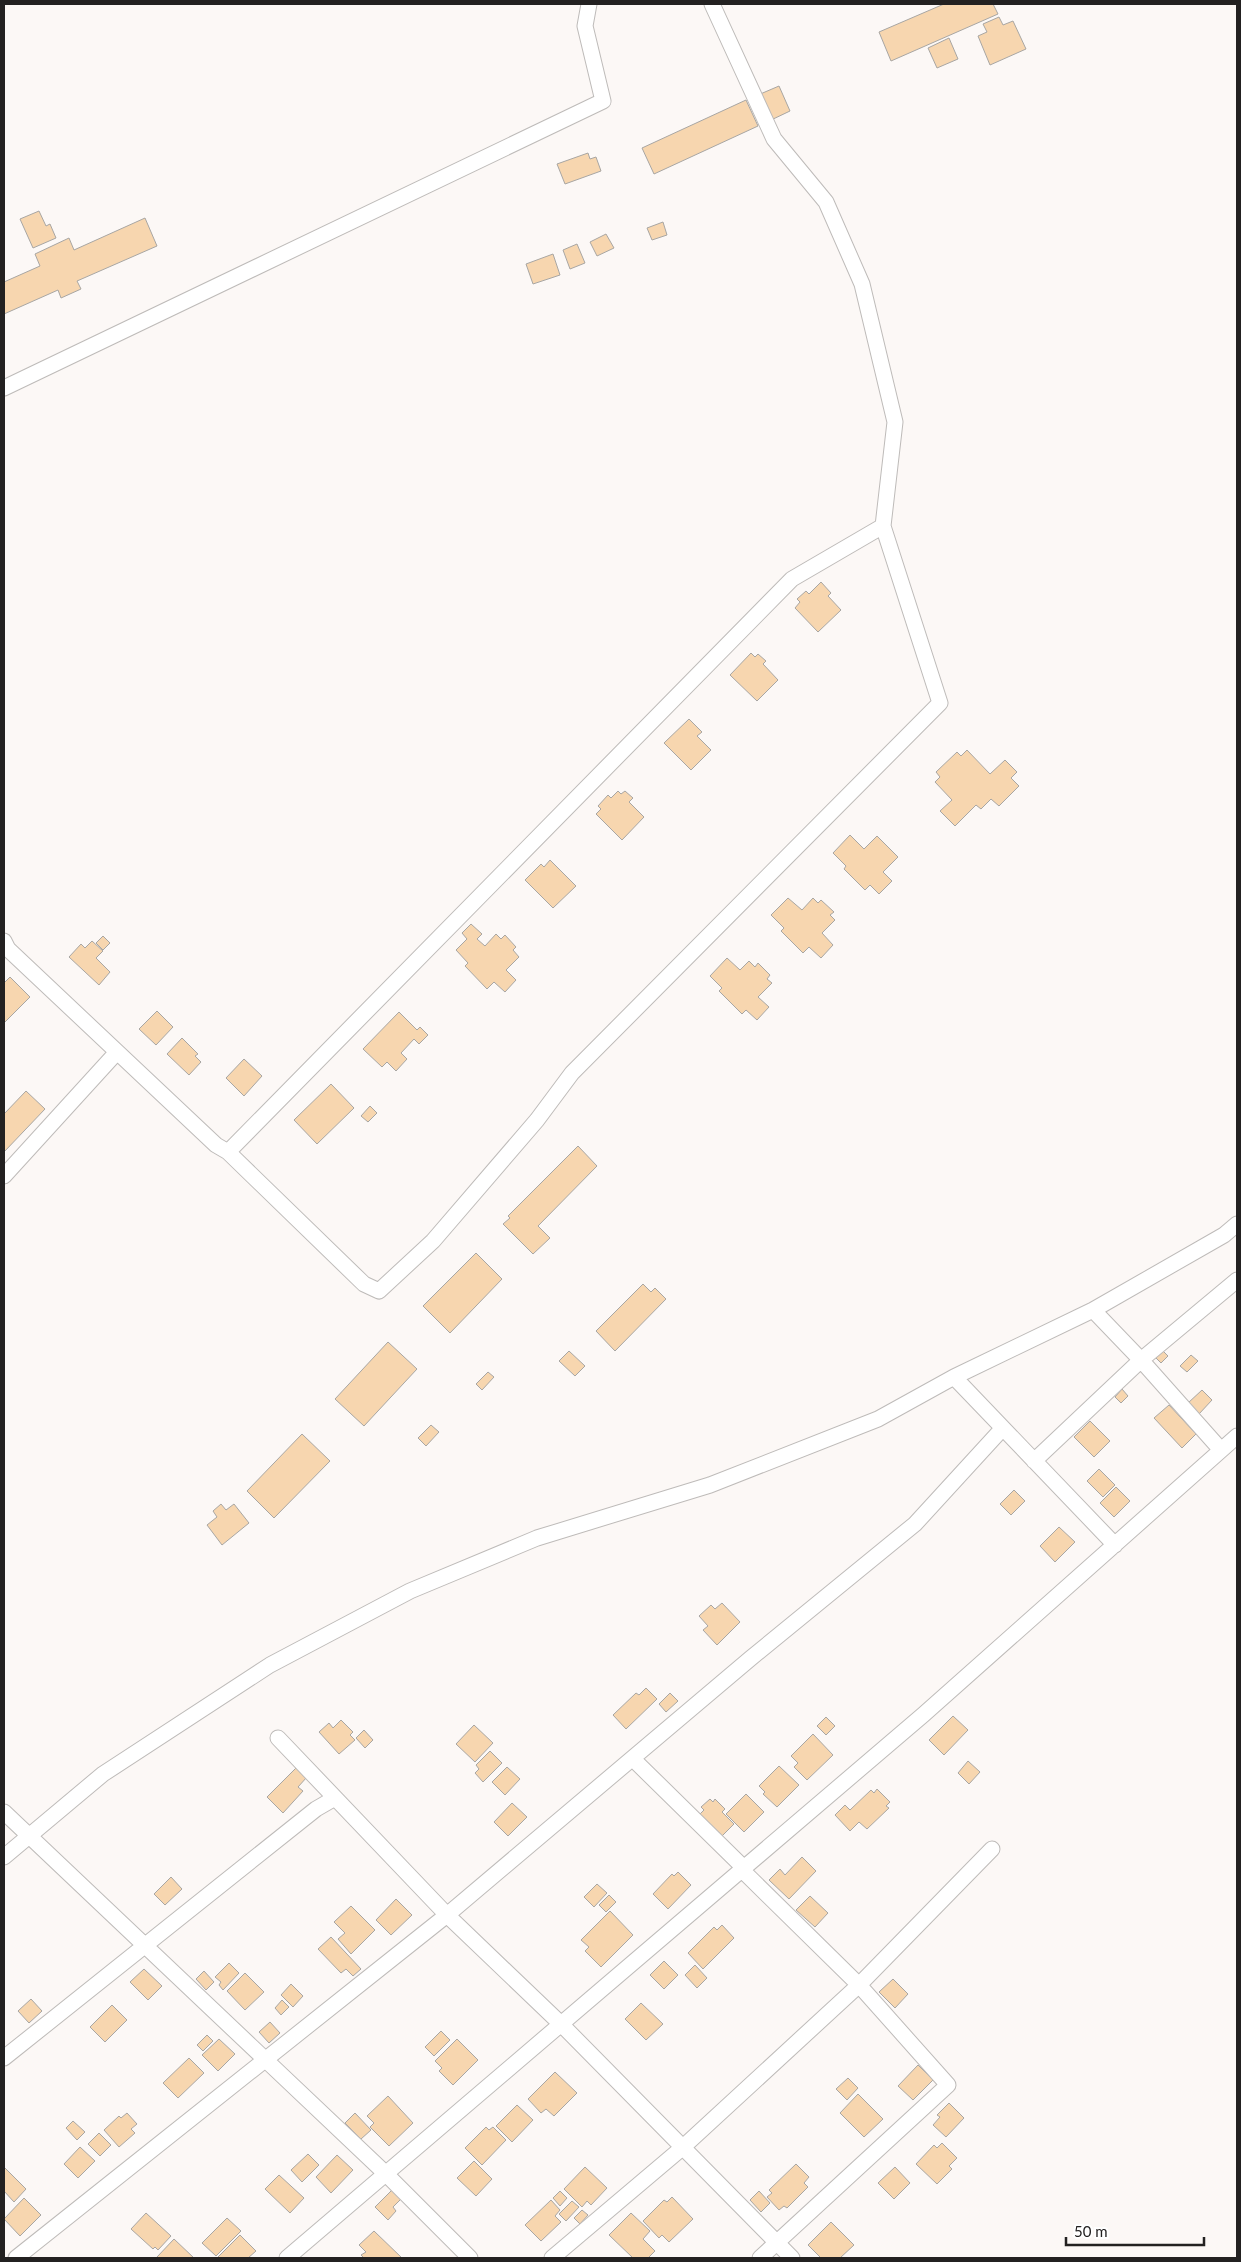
<svg xmlns="http://www.w3.org/2000/svg" width="1241" height="2262" font-family="Lato,sans-serif">
	<style>
		.building { fill: #f7d6af; stroke: #a8a6a3 }
		.lines { fill: none; stroke-linecap: round; stroke-linejoin: round }
		.minor-casing { stroke: #bebbb9; stroke-width: 17 }
		.minor { stroke: #fff; stroke-width: 15 }
	</style>
	<rect width="100%" height="100%" fill="#fcf8f6"/>
	<path class="building" d="M 944,4 L 993,4 L 998,14 L 891,61 L 879,32 Z
		M 999,17 L 1003,25 L 1013,21 L 1026,49 L 990,65 L 978,36 L 987,32 L 983,24 Z
		M 949,38 L 958,59 L 937,68 L 928,48 Z
		M 779,86 L 790,111 L 769,121 L 758,95 Z
		M 746,100 L 758,126 L 654,174 L 642,148 Z
		M 588,153 L 590,159 L 596,157 L 601,171 L 565,184 L 557,164 Z
		M 39,211 L 46,226 L 50,224 L 56,238 L 33,248 L 20,219 Z
		M 145,218 L 157,246 L 77,281 L 81,289 L 61,298 L 58,290 L 4,314 L 4,282 L 40,266 L 35,254 L 69,238 L 74,250 Z
		M 663,222 L 667,235 L 652,240 L 647,228 Z
		M 606,234 L 614,248 L 597,256 L 590,242 Z
		M 577,244 L 585,263 L 570,269 L 563,250 Z
		M 553,254 L 560,275 L 533,284 L 526,264 Z
		M 821,582 L 831,593 L 828,596 L 841,610 L 818,632 L 795,608 L 800,602 L 797,599 L 806,591 L 809,594 Z
		M 751,653 L 755,657 L 758,654 L 766,661 L 763,664 L 778,680 L 757,701 L 730,675 Z
		M 689,719 L 702,732 L 697,736 L 711,750 L 691,770 L 664,743 Z
		M 967,750 L 990,774 L 1005,760 L 1017,772 L 1011,778 L 1019,786 L 999,806 L 991,799 L 981,809 L 976,805 L 955,826 L 940,811 L 952,800 L 935,782 L 940,777 L 936,772 L 957,752 L 961,756 Z
		M 618,791 L 621,794 L 625,791 L 633,798 L 629,802 L 644,817 L 622,840 L 596,814 L 601,809 L 598,806 L 608,795 L 611,798 Z
		M 850,835 L 864,849 L 877,836 L 898,857 L 883,872 L 892,881 L 879,894 L 870,885 L 865,890 L 844,869 L 846,866 L 833,853 Z
		M 550,860 L 576,886 L 553,908 L 525,880 L 541,864 L 544,867 Z
		M 788,898 L 802,910 L 813,898 L 818,903 L 821,900 L 834,912 L 830,915 L 835,920 L 822,933 L 833,945 L 821,958 L 809,947 L 803,953 L 781,931 L 784,928 L 771,915 Z
		M 471,924 L 482,934 L 477,939 L 485,946 L 496,934 L 501,939 L 505,935 L 516,947 L 513,950 L 519,957 L 506,970 L 516,980 L 505,992 L 494,982 L 487,989 L 465,966 L 468,963 L 456,950 L 467,939 L 462,933 Z
		M 103,936 L 110,943 L 103,950 L 96,943 Z
		M 92,941 L 103,951 L 96,958 L 110,972 L 99,985 L 69,957 L 81,944 L 85,948 Z
		M 727,958 L 740,970 L 749,961 L 755,967 L 758,963 L 770,975 L 767,979 L 772,983 L 758,997 L 769,1007 L 757,1020 L 746,1010 L 742,1014 L 719,991 L 722,988 L 710,976 Z
		M 10,977 L 30,997 L 4,1023 L 4,983 Z
		M 157,1011 L 173,1027 L 156,1045 L 139,1029 Z
		M 399,1012 L 417,1030 L 420,1027 L 428,1035 L 419,1044 L 414,1039 L 401,1053 L 407,1059 L 396,1071 L 387,1062 L 382,1067 L 363,1049 Z
		M 182,1038 L 198,1054 L 195,1056 L 201,1062 L 189,1075 L 167,1054 Z
		M 244,1059 L 262,1076 L 244,1096 L 226,1078 Z
		M 331,1084 L 354,1108 L 317,1144 L 294,1120 Z
		M 26,1091 L 45,1109 L 4,1152 L 4,1114 Z
		M 370,1106 L 377,1113 L 368,1122 L 361,1116 Z
		M 578,1146 L 597,1166 L 538,1226 L 550,1238 L 533,1254 L 503,1224 L 510,1218 L 508,1216 Z
		M 476,1253 L 502,1279 L 450,1333 L 423,1306 Z
		M 643,1284 L 651,1292 L 655,1288 L 666,1299 L 615,1351 L 596,1331 Z
		M 388,1342 L 417,1369 L 364,1426 L 335,1399 Z
		M 1160,1348 L 1168,1356 L 1161,1363 L 1153,1355 Z
		M 569,1351 L 585,1366 L 575,1376 L 559,1361 Z
		M 1191,1355 L 1198,1361 L 1187,1372 L 1180,1366 Z
		M 488,1372 L 494,1377 L 482,1390 L 476,1384 Z
		M 1122,1389 L 1128,1396 L 1121,1403 L 1115,1397 Z
		M 1202,1390 L 1212,1400 L 1199,1414 L 1188,1403 Z
		M 1169,1405 L 1196,1434 L 1182,1448 L 1154,1418 Z
		M 1090,1421 L 1110,1441 L 1094,1457 L 1074,1437 Z
		M 431,1425 L 439,1432 L 426,1446 L 418,1438 Z
		M 302,1434 L 330,1461 L 274,1518 L 247,1491 Z
		M 1099,1469 L 1115,1485 L 1103,1497 L 1087,1481 Z
		M 1116,1487 L 1130,1501 L 1114,1517 L 1100,1503 Z
		M 1014,1490 L 1025,1501 L 1011,1515 L 1000,1504 Z
		M 221,1504 L 226,1510 L 234,1504 L 249,1523 L 222,1545 L 207,1525 L 217,1517 L 213,1511 Z
		M 1059,1527 L 1075,1542 L 1055,1562 L 1040,1546 Z
		M 722,1603 L 740,1622 L 717,1645 L 703,1630 L 708,1626 L 699,1616 L 711,1605 L 715,1609 Z
		M 646,1688 L 657,1699 L 626,1729 L 613,1715 L 636,1693 L 639,1695 Z
		M 670,1693 L 678,1701 L 666,1712 L 659,1704 Z
		M 953,1716 L 968,1730 L 944,1755 L 929,1740 Z
		M 826,1717 L 835,1726 L 826,1735 L 817,1726 Z
		M 341,1720 L 353,1732 L 350,1735 L 355,1740 L 339,1754 L 319,1732 L 329,1723 L 333,1728 Z
		M 474,1725 L 493,1743 L 475,1762 L 456,1744 Z
		M 364,1730 L 373,1740 L 365,1748 L 356,1738 Z
		M 813,1734 L 833,1755 L 807,1780 L 794,1767 L 798,1763 L 791,1756 Z
		M 490,1751 L 502,1763 L 483,1782 L 475,1773 L 479,1769 L 476,1765 Z
		M 968,1761 L 980,1772 L 969,1784 L 958,1773 Z
		M 779,1766 L 799,1785 L 777,1807 L 763,1794 L 765,1792 L 759,1786 Z
		M 297,1767 L 307,1777 L 298,1787 L 303,1791 L 283,1813 L 267,1797 Z
		M 507,1767 L 520,1779 L 505,1795 L 492,1782 Z
		M 877,1789 L 890,1802 L 886,1806 L 889,1808 L 867,1829 L 859,1822 L 850,1831 L 835,1815 L 845,1805 L 850,1810 L 871,1790 L 874,1793 Z
		M 746,1794 L 764,1812 L 744,1832 L 726,1814 Z
		M 710,1799 L 713,1802 L 715,1799 L 725,1809 L 722,1812 L 734,1824 L 722,1836 L 700,1814 L 704,1810 L 701,1807 Z
		M 512,1803 L 527,1817 L 508,1836 L 494,1822 Z
		M 802,1857 L 816,1871 L 789,1899 L 769,1880 L 780,1869 L 785,1875 Z
		M 678,1872 L 691,1885 L 668,1909 L 653,1894 L 672,1874 L 674,1876 Z
		M 171,1877 L 182,1889 L 165,1905 L 154,1894 Z
		M 597,1884 L 607,1893 L 594,1907 L 584,1897 Z
		M 609,1895 L 616,1902 L 606,1912 L 599,1905 Z
		M 810,1896 L 828,1913 L 815,1927 L 796,1910 Z
		M 396,1899 L 412,1915 L 391,1935 L 376,1920 Z
		M 351,1906 L 375,1930 L 351,1954 L 338,1939 L 345,1933 L 334,1922 Z
		M 610,1911 L 633,1935 L 601,1967 L 585,1951 L 589,1947 L 581,1940 Z
		M 722,1925 L 734,1938 L 703,1969 L 688,1953 L 714,1927 L 717,1930 Z
		M 331,1937 L 361,1969 L 353,1976 L 346,1969 L 341,1973 L 318,1949 Z
		M 664,1961 L 678,1975 L 664,1989 L 650,1975 Z
		M 229,1963 L 239,1973 L 223,1990 L 219,1985 L 221,1982 L 215,1977 Z
		M 695,1965 L 707,1978 L 697,1988 L 685,1975 Z
		M 144,1969 L 162,1986 L 148,2000 L 130,1982 Z
		M 204,1971 L 214,1982 L 206,1990 L 196,1979 Z
		M 245,1973 L 264,1992 L 245,2010 L 227,1991 Z
		M 893,1979 L 908,1994 L 895,2008 L 879,1992 Z
		M 291,1984 L 303,1996 L 293,2007 L 281,1995 Z
		M 31,1999 L 42,2011 L 29,2023 L 18,2011 Z
		M 282,2000 L 289,2007 L 281,2015 L 275,2008 Z
		M 641,2003 L 663,2024 L 646,2040 L 625,2019 Z
		M 112,2005 L 127,2020 L 105,2042 L 90,2027 Z
		M 270,2022 L 280,2033 L 269,2043 L 259,2032 Z
		M 441,2031 L 450,2040 L 434,2056 L 425,2047 Z
		M 207,2035 L 213,2041 L 203,2051 L 197,2045 Z
		M 219,2039 L 235,2054 L 218,2071 L 202,2055 Z
		M 457,2039 L 478,2060 L 453,2085 L 439,2071 L 442,2068 L 435,2061 Z
		M 189,2058 L 204,2073 L 178,2098 L 163,2083 Z
		M 918,2065 L 933,2080 L 913,2100 L 898,2086 Z
		M 555,2072 L 577,2093 L 554,2116 L 546,2109 L 541,2113 L 528,2099 Z
		M 848,2078 L 858,2088 L 847,2100 L 836,2089 Z
		M 858,2094 L 883,2119 L 864,2137 L 840,2113 Z
		M 388,2096 L 413,2123 L 389,2146 L 370,2127 L 374,2123 L 367,2116 Z
		M 949,2103 L 964,2118 L 946,2137 L 933,2125 L 940,2117 L 937,2115 Z
		M 517,2105 L 533,2120 L 512,2142 L 496,2126 Z
		M 127,2113 L 137,2124 L 131,2129 L 135,2133 L 119,2147 L 104,2130 L 119,2116 L 121,2118 Z
		M 355,2113 L 371,2130 L 361,2139 L 345,2123 Z
		M 73,2121 L 85,2132 L 77,2140 L 66,2128 Z
		M 486,2127 L 489,2130 L 493,2127 L 506,2140 L 482,2165 L 465,2148 Z
		M 99,2133 L 111,2145 L 100,2156 L 88,2144 Z
		M 942,2143 L 957,2158 L 949,2166 L 952,2169 L 937,2184 L 916,2164 L 934,2145 L 937,2148 Z
		M 80,2147 L 95,2161 L 78,2178 L 64,2164 Z
		M 308,2154 L 319,2165 L 302,2182 L 291,2170 Z
		M 337,2155 L 353,2170 L 331,2193 L 316,2177 Z
		M 474,2161 L 492,2179 L 476,2196 L 457,2178 Z
		M 796,2164 L 809,2177 L 804,2183 L 808,2187 L 787,2208 L 784,2206 L 779,2210 L 767,2197 L 772,2193 L 769,2190 Z
		M 4,2167 L 26,2189 L 14,2202 L 4,2191 Z
		M 585,2167 L 607,2188 L 591,2205 L 587,2201 L 582,2207 L 564,2189 Z
		M 895,2167 L 910,2183 L 894,2199 L 878,2183 Z
		M 279,2175 L 304,2198 L 290,2213 L 265,2189 Z
		M 392,2190 L 401,2199 L 393,2207 L 396,2211 L 388,2220 L 375,2207 Z
		M 560,2191 L 567,2198 L 560,2206 L 553,2198 Z
		M 759,2191 L 770,2203 L 761,2212 L 750,2200 Z
		M 672,2197 L 693,2219 L 669,2242 L 662,2235 L 659,2238 L 643,2221 L 664,2200 L 667,2202 Z
		M 24,2198 L 41,2215 L 20,2236 L 4,2219 Z
		M 551,2200 L 560,2210 L 555,2216 L 561,2222 L 541,2241 L 525,2225 Z
		M 572,2201 L 579,2207 L 566,2221 L 559,2214 Z
		M 582,2210 L 588,2215 L 580,2224 L 574,2218 Z
		M 146,2213 L 171,2236 L 158,2250 L 155,2247 L 153,2249 L 131,2229 Z
		M 631,2213 L 650,2231 L 643,2239 L 655,2251 L 648,2258 L 633,2258 L 609,2235 Z
		M 227,2218 L 241,2231 L 216,2256 L 202,2243 Z
		M 831,2222 L 854,2245 L 840,2258 L 821,2258 L 808,2245 Z
		M 374,2231 L 402,2258 L 364,2258 L 361,2255 L 366,2252 L 359,2245 Z
		M 240,2235 L 256,2251 L 248,2258 L 217,2258 Z
		M 174,2239 L 194,2258 L 158,2258 L 157,2257 Z"/>
	<g class="lines">
		<defs>
			<path id="minor" d="M 4,388 L 603,101 L 585,26 L 589,4
				M 4,941 L 8,949 L 216,1145 L 228,1152 L 364,1284 L 379,1291 L 433,1241 L 537,1120 L 572,1073 L 940,703 L 883,526 L 895,422 L 862,284 L 826,202 L 774,139 L 712,4
				M 228,1152 L 792,579 L 883,526
				M 4,1176 L 117,1052
				M 1093,1310 L 1141,1360 L 1221,1450
				M 954,1377 L 1115,1545
				M 1034,1461 L 1141,1360 L 1237,1280
				M 278,1738 L 447,1915 L 563,2026 L 792,2258
				M 633,1759 L 743,1867 L 742,1870 L 859,1985 L 948,2085 L 760,2258
				M 4,1812 L 385,2173 L 470,2258
				M 4,1857 L 103,1774 L 270,1665 L 410,1591 L 537,1538 L 710,1485 L 878,1419 L 954,1377 L 1093,1310 L 1224,1235 L 1237,1224
				M 4,2058 L 316,1809 L 335,1798
				M 16,2258 L 447,1915 L 751,1658 L 915,1524 L 1002,1429
				M 287,2258 L 923,1715 L 1237,1436
				M 552,2258 L 682,2148 L 859,1985 L 992,1849"/>
		</defs>
		<use href="#minor" class="minor-casing"/>
		<use href="#minor" class="minor"/>
	</g>
	<rect width="1241" height="2262" fill="none" stroke="#232121" stroke-width="10"/>
	<path d="M1066 2237v8h138v-8" fill="none" stroke="#232121" stroke-width="2.5"/>
	<text x="1074" y="2237" font-size="15" fill="#232121" stroke="#ffffff" stroke-width="4" paint-order="stroke">50 m</text>
</svg>
